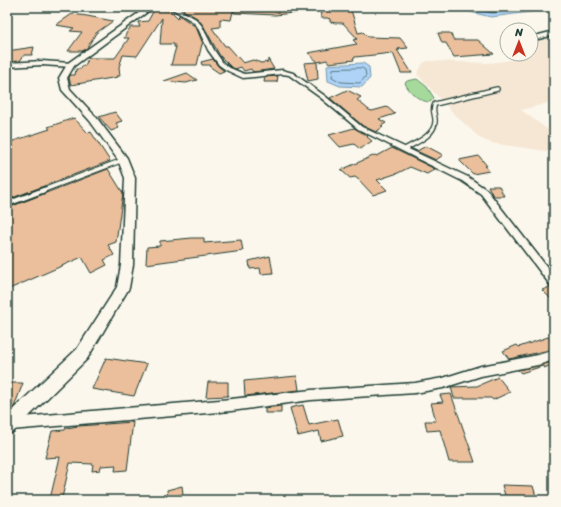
<svg xmlns="http://www.w3.org/2000/svg" width="561" height="507" font-family="Sriracha,sans-serif">
	<style>
		.built { fill: #f6e6d4 }
		.green { fill: #a6da9c; stroke: #628c68 }
		.water { fill: #aed3f7; stroke: #7597a9 }
		.lines { fill: none; stroke-linecap: round; stroke-linejoin: round }
		.shore { stroke: #587982; stroke-width: 1 }
		.building { fill: #ebbf9b; stroke: #1f3d34 }
		.service-far1-casing { stroke: #1f3d34; stroke-width: 6 }
		.service-casing { stroke: #1f3d34; stroke-width: 8 }
		.minor-casing { stroke: #1f3d34; stroke-width: 3 }
		.secondary-casing { stroke: #1f3d34; stroke-width: 3 }
		.service-far1 { stroke: #fbf7ec; stroke-width: 3.5 }
		.service { stroke: #fbf7ec; stroke-width: 4.5 }
		.minor { fill: #fbf7ec; fill-rule: evenodd }
		.secondary { fill: #fbf7ec; fill-rule: evenodd }
	</style>
	<rect width="100%" height="100%" fill="#fbf7ec"/>
	<filter id="ink" filterUnits="userSpaceOnUse"><feTurbulence type="fractalNoise" baseFrequency=".025" numOctaves="2"/><feDisplacementMap in="SourceGraphic" scale="8" xChannelSelector="R" yChannelSelector="G"/><feConvolveMatrix kernelMatrix="1 2 1 2 8 2 1 2 1" color-interpolation-filters="sRGB"/></filter>
	<g filter="url(#ink)">
		<path class="built" d="M 554,38 L 553,96 L 548,103 L 521,110 L 551,132 L 553,148 L 546,151 L 491,143 L 480,138 L 455,115 L 417,74 L 423,63 L 428,61 L 487,63 L 506,61 L 515,59 L 515,54 L 531,54 L 531,43 L 537,41 Z"/>
		<path class="green" d="M 417,79 L 427,87 L 434,98 L 430,102 C 420,102 409,92 405,83 L 407,81 Z"/>
		<path class="water" d="M 449,7 L 554,7 L 554,9 L 491,17 Z
			M 363,63 L 369,67 L 370,78 L 362,87 L 340,86 L 328,81 L 327,65 Z"/>
		<g class="lines">
			<path class="shore" d="M 467,7 L 492,13 L 544,7
				M 362,68 L 365,70 L 366,76 L 360,83 L 341,82 L 332,77 L 333,69 Z"/>
		</g>
		<path class="building" d="M 185,7 L 234,7 L 231,20 L 220,19 L 220,27 L 212,28 L 225,46 L 228,46 L 243,63 L 253,60 L 261,63 L 268,62 L 268,59 L 274,69 L 253,72 L 251,69 L 244,71 L 241,67 L 235,69 L 231,67 L 220,56 L 203,25 L 197,18 L 183,10 Z
			M 234,7 L 302,7 L 302,12 L 275,15 L 234,13 Z
			M 320,7 L 351,10 L 358,33 L 363,32 L 368,37 L 400,38 L 408,48 L 398,49 L 400,50 L 397,50 L 412,73 L 401,73 L 393,53 L 355,57 L 353,58 L 354,60 L 329,63 L 327,60 L 318,62 L 308,53 L 357,44 L 353,40 L 357,39 L 355,36 L 343,23 L 336,23 L 330,22 L 330,19 L 327,18 L 321,18 Z
			M 155,8 L 168,8 L 178,18 L 179,15 L 196,27 L 203,44 L 202,44 L 197,65 L 171,65 L 176,47 L 174,47 L 174,44 L 160,44 L 162,18 L 137,56 L 123,55 L 119,67 L 120,76 L 117,76 L 118,77 L 71,85 L 69,78 L 70,75 L 75,75 L 76,69 L 81,69 L 82,66 L 85,66 L 88,58 L 115,58 L 129,38 L 124,38 L 127,32 L 131,27 L 140,27 L 138,22 L 148,21 Z
			M 72,14 L 87,16 L 113,21 L 96,33 L 87,48 L 83,51 L 68,51 L 82,32 L 70,31 L 74,28 L 56,25 Z
			M 438,33 L 450,33 L 454,40 L 478,40 L 494,54 L 454,57 L 446,43 L 442,43 Z
			M 34,47 L 32,55 L 24,55 L 20,61 L 7,62 L 7,51 Z
			M 213,59 L 218,66 L 224,71 L 219,73 L 209,66 L 210,65 L 202,65 L 201,62 Z
			M 317,62 L 318,79 L 308,81 L 304,63 Z
			M 187,73 L 197,80 L 186,83 L 164,81 Z
			M 278,76 L 277,82 L 264,82 L 265,77 Z
			M 347,90 L 361,97 L 357,100 L 369,110 L 372,111 L 387,107 L 395,114 L 379,119 L 386,123 L 381,126 L 383,127 L 376,132 L 363,126 L 330,98 Z
			M 115,112 L 122,121 L 116,123 L 119,128 L 111,131 L 99,117 Z
			M 74,118 L 88,133 L 91,132 L 110,161 L 7,200 L 7,143 L 50,129 L 48,127 Z
			M 354,128 L 368,136 L 367,137 L 372,141 L 360,149 L 354,144 L 340,147 L 329,135 Z
			M 426,146 L 443,155 L 436,160 L 412,149 L 417,151 Z
			M 392,148 L 435,169 L 427,174 L 410,167 L 398,173 L 377,180 L 387,190 L 373,195 L 359,180 L 355,177 L 350,178 L 341,170 L 375,155 L 377,156 Z
			M 479,156 L 487,166 L 485,166 L 489,171 L 473,174 L 459,160 Z
			M 108,169 L 123,193 L 116,242 L 108,245 L 114,255 L 104,260 L 107,265 L 91,273 L 82,257 L 7,290 L 7,208 Z
			M 488,186 L 499,186 L 504,196 L 493,196 Z
			M 192,238 L 204,238 L 204,243 L 241,240 L 243,251 L 146,264 L 147,247 L 160,246 L 160,241 Z
			M 270,256 L 273,273 L 261,274 L 260,268 L 250,269 L 249,261 Z
			M 550,287 L 554,290 L 554,302 L 542,290 Z
			M 548,337 L 554,343 L 554,349 L 509,359 L 503,351 L 517,345 L 519,347 Z
			M 106,358 L 147,364 L 134,396 L 92,389 Z
			M 552,362 L 554,364 L 544,368 L 543,366 L 521,373 L 518,370 Z
			M 297,376 L 299,390 L 245,396 L 244,381 Z
			M 498,377 L 510,392 L 493,400 L 491,398 L 454,398 L 451,387 L 477,386 Z
			M 208,382 L 228,382 L 228,396 L 206,397 Z
			M 7,383 L 23,383 L 14,407 L 7,413 Z
			M 451,394 L 465,434 L 475,462 L 449,462 L 440,430 L 427,431 L 425,421 L 436,421 L 431,403 L 443,402 L 440,395 Z
			M 303,405 L 309,425 L 338,419 L 343,436 L 321,441 L 319,431 L 298,436 L 290,408 Z
			M 281,406 L 281,413 L 265,413 L 265,408 Z
			M 133,422 L 127,470 L 115,471 L 116,465 L 101,466 L 100,470 L 92,471 L 93,464 L 70,463 L 62,498 L 50,499 L 60,457 L 45,458 L 52,431 L 65,430 L 66,428 L 79,426 Z
			M 502,485 L 533,486 L 537,500 L 506,499 Z
			M 182,486 L 183,494 L 168,498 L 167,490 Z"/>
		<g class="lines">
			<defs>
				<path id="service-far1" d="M 405,149 C 415,143 434,136 435,122 C 436,115 431,111 435,104 L 497,89
					M 41,191 L 123,160"/>
				<path id="service" d="M 7,204 L 44,190"/>
				<path id="minor" d="M 169,7 L 175,7 L 196,19 L 202,26 L 214,50 L 223,63 L 230,68 L 244,74 L 282,70 L 293,73 L 325,96 L 362,127 L 468,177 L 487,190 L 554,276 L 554,287 L 551,286 L 481,194 L 462,181 L 358,129 L 321,98 L 289,75 L 282,74 L 243,78 L 226,70 L 219,65 L 208,50 L 197,26 L 192,21 Z
					M 554,31 L 554,35 L 531,41 L 531,37 Z
					M 42,61 L 71,63 L 74,65 L 71,67 L 42,65 L 7,67 L 7,63 Z
					M 554,350 L 554,360 L 538,365 L 481,376 L 443,388 L 415,393 L 311,400 L 231,411 L 11,430 L 7,428 L 7,420 L 11,418 L 231,399 L 311,390 L 415,383 L 443,378 L 481,366 L 538,355 Z"/>
				<path id="secondary" d="M 147,7 L 154,7 L 74,66 L 67,78 L 70,89 L 96,117 L 127,158 L 135,178 L 133,265 L 129,288 L 87,359 L 13,432 L 7,434 L 7,415 L 77,349 L 117,287 L 121,265 L 125,178 L 118,160 L 90,121 L 62,90 L 59,78 L 68,63 Z"/>
			</defs>
			<use href="#service-far1" class="service-far1-casing"/>
			<use href="#service" class="service-casing"/>
			<use href="#minor" class="minor-casing"/>
			<use href="#secondary" class="secondary-casing"/>
			<use href="#service-far1" class="service-far1"/>
			<use href="#service" class="service"/>
			<use href="#minor" class="minor"/>
			<use href="#secondary" class="secondary"/>
		</g>
	</g>
	<rect width="561" height="507" fill="none" stroke="#fbf7ec" stroke-width="24"/>
	<rect x="12" y="12" width="537" height="483" fill="none" stroke="#1f3d34" stroke-width="1.5" filter="url(#ink)"/>
	<g transform="translate(519 42)"><circle r="19" fill="#fbf7ec" stroke="#a3ada2"/>
	<path d="M0-3L7 15L0 10L-7 15Z" fill="#c8321e"/>
	<text y="-6" font-size="11" font-weight="bold" text-anchor="middle" fill="#1f3d34">N</text>
	</g>
</svg>
